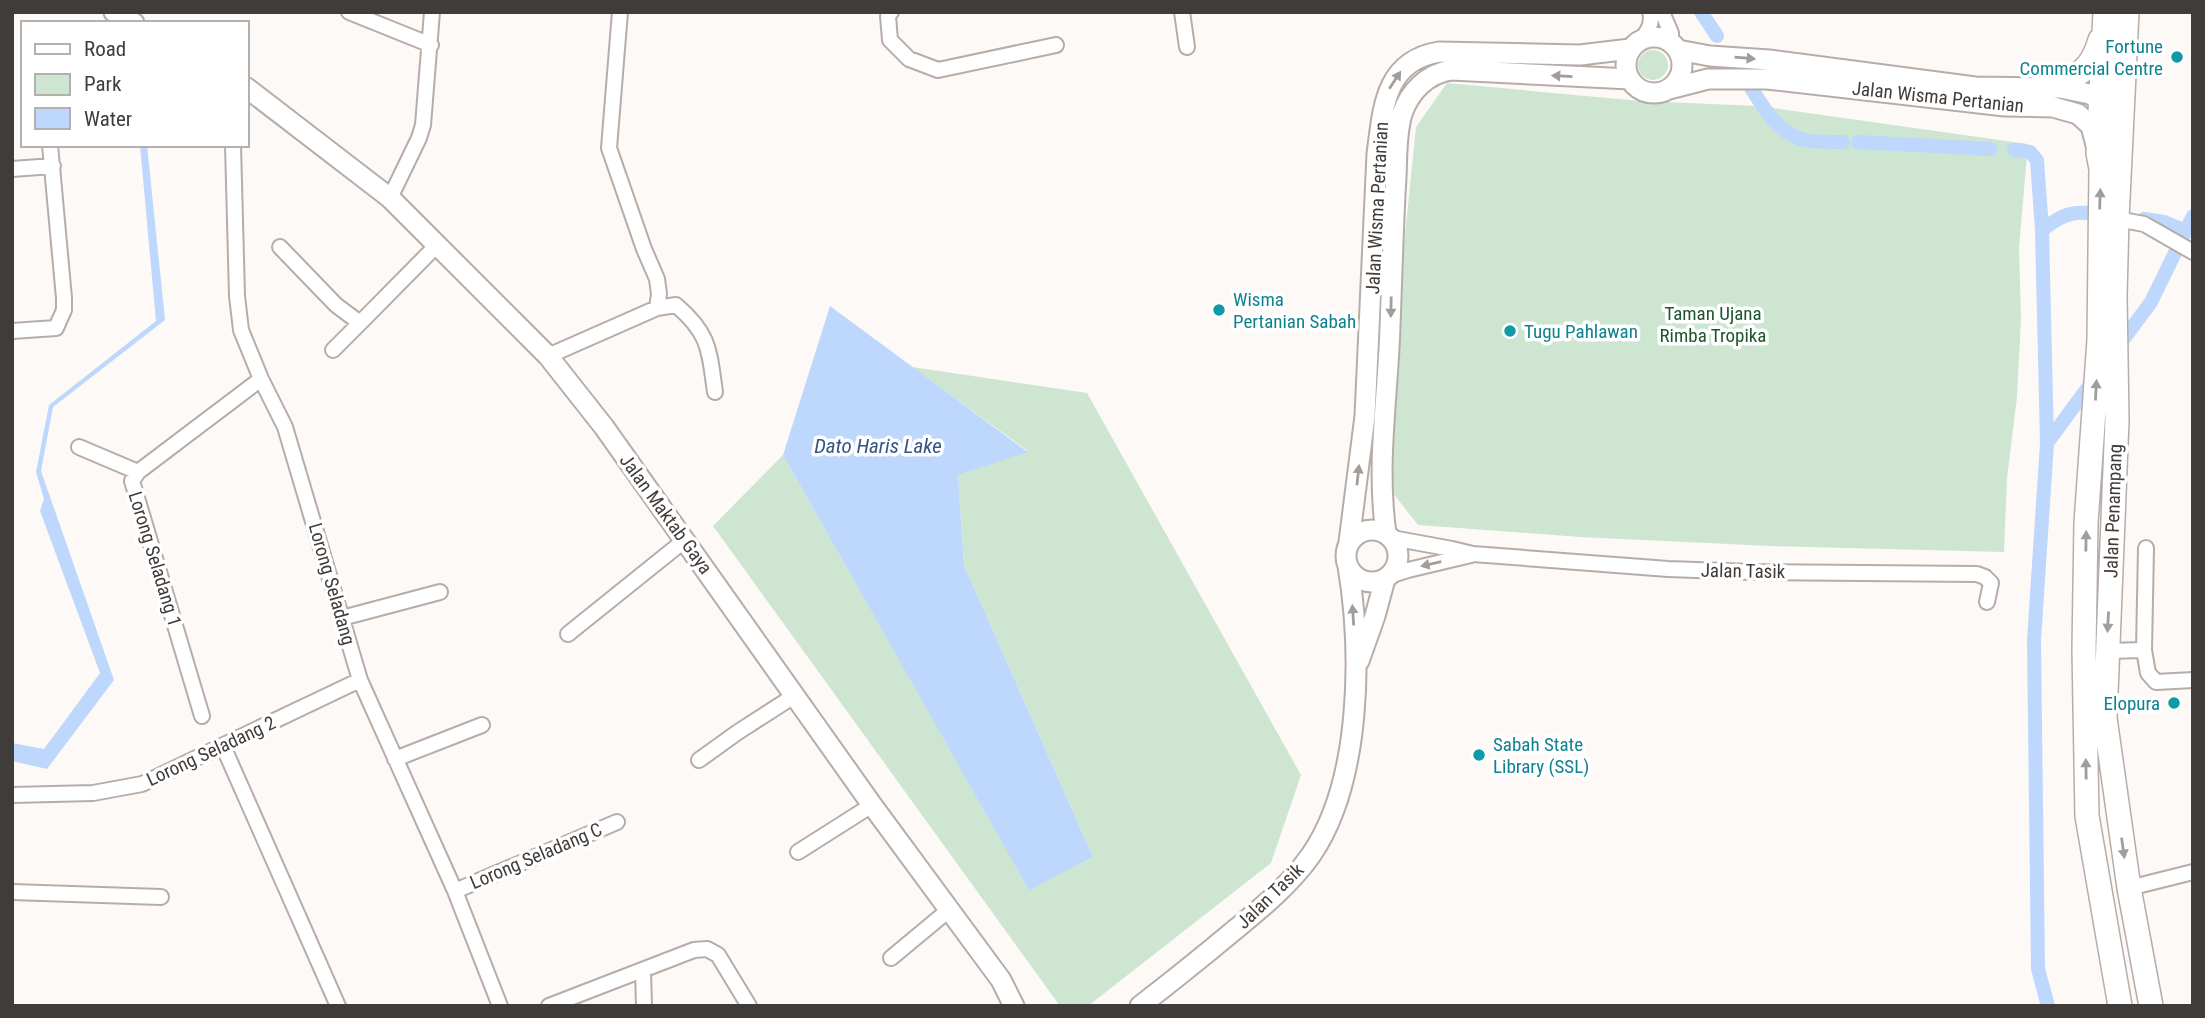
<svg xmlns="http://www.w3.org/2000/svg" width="2205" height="1018" font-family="'Roboto Condensed',sans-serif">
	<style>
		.green { fill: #cee6d1 }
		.water { fill: #bed7fc }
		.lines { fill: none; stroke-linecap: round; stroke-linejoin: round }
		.canal { stroke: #bed7fc; stroke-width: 14 }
		.street-casing { stroke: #b7ada8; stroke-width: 18 }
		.secondary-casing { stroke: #b7ada8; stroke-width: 23 }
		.primary-casing { stroke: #b7ada8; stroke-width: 26 }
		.street { stroke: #fff; stroke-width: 14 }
		.secondary { stroke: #fff; stroke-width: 19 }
		.primary { stroke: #fff; stroke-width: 23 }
		.oneway { fill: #a09e9c }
		.culture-dot { fill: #0f9aa8; stroke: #fff; stroke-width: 2.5 }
		.labels { text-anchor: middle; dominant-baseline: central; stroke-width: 7; stroke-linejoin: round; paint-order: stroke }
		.culture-label { font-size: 19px; fill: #0d838f; stroke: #fff; text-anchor: start }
		.street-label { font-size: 19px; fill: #403c3a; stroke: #fff }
		.park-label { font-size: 19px; fill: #1d552d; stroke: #fff }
		.water-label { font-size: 21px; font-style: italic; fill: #345485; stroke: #fff }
	</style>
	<rect width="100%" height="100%" fill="#fdf9f7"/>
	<path class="green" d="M1638 65a15 15 0 1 1 30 0a15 15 0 1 1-30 0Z
		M 1447,83 L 1640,101 L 1759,106 L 2028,144 L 2019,248 L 2021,319 L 2017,397 L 2007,478 L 2004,552 L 1770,546 L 1580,537 L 1418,525 L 1392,492 L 1395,333 L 1416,127 Z
		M 912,367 L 1087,393 L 1301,775 L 1271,863 L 1088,1006 L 1060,1006 L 713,526 L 783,455 L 1029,889 L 1093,857 L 964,565 L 958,475 L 1028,451 Z"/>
	<path class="water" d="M 140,145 L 147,145 L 165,320 L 53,407 L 41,471 L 114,680 L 47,769 L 12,761 L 12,743 L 44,749 L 100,673 L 40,511 L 44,499 L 36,472 L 49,405 L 156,321 Z
		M 830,306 L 1028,452 L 958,475 L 964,565 L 1093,857 L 1029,890 L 783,455 Z"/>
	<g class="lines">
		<path class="canal" d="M 1701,12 L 1717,36
			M 1745,78 C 1761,103 1777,137 1810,141 C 1821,142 1832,142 1843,142
			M 1858,142 L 1991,149
			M 2014,150 L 2030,152 L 2037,160 L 2042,230
			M 2144,219 L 2164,222 L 2186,231
			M 2117,348 L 2151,302 L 2193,216
			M 2047,443 L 2042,230 C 2067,210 2077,211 2107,215
			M 2048,1006 L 2038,969 L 2034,640 L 2047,443 L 2095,378"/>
		<defs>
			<path id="street" d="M 349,12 L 431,45
				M 891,12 L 888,16 L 890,40 L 909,59 L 938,70 L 1056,45
				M 1182,12 L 1187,47
				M 1662,12 L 1671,33 L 1671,43
				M 1641,40 C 1648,31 1653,23 1650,12
				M 233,145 L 237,296 L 241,330 L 261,379 L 285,427 L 360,680 L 455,891 L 500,1006
				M 12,169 L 53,166
				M 390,198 L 419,138 L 423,125 L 432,12
				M 2117,219 L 2144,224 L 2193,252
				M 280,247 L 336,305 L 360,323 L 437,245
				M 657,308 L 676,305 C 710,334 709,350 715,392
				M 12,331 L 56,328 L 64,310 L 64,298 L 50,145
				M 333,350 L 360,323
				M 548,356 L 657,308 L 659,294 L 657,279 L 644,249 L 609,148 L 620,12
				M 79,447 L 138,472
				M 1392,538 L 1452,549 L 1473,554 L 1668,569 L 1752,572 L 1977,574 L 1985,577 L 1991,583 L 1987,602
				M 2146,548 L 2144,650 L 2148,673 L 2156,682 L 2193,680
				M 1389,576 L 1408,570 L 1471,555
				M 342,618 L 440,592
				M 568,634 L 685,540
				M 2106,651 L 2144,650
				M 202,716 L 132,481 L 138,472 L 261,379
				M 223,746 L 338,1006
				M 395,759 L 482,725
				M 699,760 L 738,732 L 794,696
				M 12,795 L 93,793 L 142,784 L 360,680
				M 798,852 L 872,805
				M 2129,888 L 2193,872
				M 455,891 L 617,822
				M 12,892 L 161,897
				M 891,958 L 950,909
				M 643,971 L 644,1006
				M 549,1006 L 694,950 L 707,949 L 718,955 L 749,1006"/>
			<path id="secondary" d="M 114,12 L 134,23
				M1626 65a28 28 0 1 1 56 0a28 28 0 1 1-56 0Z
				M 1678,50 L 1710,56 L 1769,60 L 1975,87 L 2060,88 L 2090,94 L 2101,101
				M 247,88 L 390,198 L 548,356 L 604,427 L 872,805 L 1001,980 L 1014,1006
				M 1669,89 L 1708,79 L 1767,79 L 2005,106 L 2053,107 L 2078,114 L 2091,126 L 2096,145
				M1346 556a26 26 0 1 1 52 0a26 26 0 1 1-52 0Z
				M 1386,533 C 1376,465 1388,395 1390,326 C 1392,276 1393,227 1396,177 C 1397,156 1396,134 1402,114 C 1410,91 1427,74 1451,70 L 1630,79
				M 1349,542 L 1365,416 L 1377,154 C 1383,109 1384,61 1439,52 L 1580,55 L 1630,49
				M 1359,661 L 1375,616 L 1385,579
				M 1140,1006 C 1171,982 1201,958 1231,933 C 1259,910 1290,885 1311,855 C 1362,781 1362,651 1348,566"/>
			<path id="primary" d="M 2105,12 L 2098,153 L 2101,169 L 2099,340 L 2086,523 L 2084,650 L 2087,816 L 2120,1006
				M 2127,12 L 2117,219 L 2115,296 L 2117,420 L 2105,718 L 2129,888 L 2151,1006
				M 2038,87 C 2072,77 2089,78 2100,40"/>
		</defs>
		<use href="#street" class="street-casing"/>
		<use href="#secondary" class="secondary-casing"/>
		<use href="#primary" class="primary-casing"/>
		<use href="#street" class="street"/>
		<use href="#secondary" class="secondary"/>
		<use href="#primary" class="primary"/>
	</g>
	<defs><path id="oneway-solid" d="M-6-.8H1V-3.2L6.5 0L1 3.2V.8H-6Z" transform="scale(1.75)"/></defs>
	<g class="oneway">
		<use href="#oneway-solid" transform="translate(1745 58) rotate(5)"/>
		<use href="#oneway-solid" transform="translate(1562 76) rotate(-177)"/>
		<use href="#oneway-solid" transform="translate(1395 80) rotate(-57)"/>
		<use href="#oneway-solid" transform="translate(2100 199) rotate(-88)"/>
		<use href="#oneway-solid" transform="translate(1391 307) rotate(91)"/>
		<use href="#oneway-solid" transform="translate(2096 390) rotate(-87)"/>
		<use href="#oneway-solid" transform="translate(1358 475) rotate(-84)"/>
		<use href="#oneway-solid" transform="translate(2086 541) rotate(-89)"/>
		<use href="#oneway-solid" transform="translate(1431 564) rotate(167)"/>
		<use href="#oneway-solid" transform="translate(1353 615) rotate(-94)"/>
		<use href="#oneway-solid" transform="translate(2108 622) rotate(93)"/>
		<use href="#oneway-solid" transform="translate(2086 769) rotate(-91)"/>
		<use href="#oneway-solid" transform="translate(2123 848) rotate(82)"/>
	</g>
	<g class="culture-dot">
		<circle cx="2177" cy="57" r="7"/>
		<circle cx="1219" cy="310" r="7"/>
		<circle cx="1510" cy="331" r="7"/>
		<circle cx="2174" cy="703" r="7"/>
		<circle cx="1479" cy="755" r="7"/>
	</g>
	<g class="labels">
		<g class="culture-label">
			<text x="2163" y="46" text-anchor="end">Fortune<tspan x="2163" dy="22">Commercial Centre</tspan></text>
			<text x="1233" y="299">Wisma<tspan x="1233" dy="22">Pertanian Sabah</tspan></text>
			<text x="1524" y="331">Tugu Pahlawan</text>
			<text x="2160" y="703" text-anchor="end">Elopura</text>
			<text x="1493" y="744">Sabah State<tspan x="1493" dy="22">Library (SSL)</tspan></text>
		</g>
		<g class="street-label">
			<text transform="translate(1938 97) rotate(6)">Jalan Wisma Pertanian</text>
			<text transform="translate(1377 208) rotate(-87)">Jalan Wisma Pertanian</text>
			<text transform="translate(2113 511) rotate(-88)">Jalan Penampang</text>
			<text transform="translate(666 514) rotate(54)">Jalan Maktab Gaya</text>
			<text transform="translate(155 559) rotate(73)">Lorong Seladang 1</text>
			<text transform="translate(1743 571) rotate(1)">Jalan Tasik</text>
			<text transform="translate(332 584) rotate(74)">Lorong Seladang</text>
			<text transform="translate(211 751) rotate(-25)">Lorong Seladang 2</text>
			<text transform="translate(536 856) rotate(-23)">Lorong Seladang C</text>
			<text transform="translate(1270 896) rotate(-44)">Jalan Tasik</text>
		</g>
		<g class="park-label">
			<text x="1713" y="313">Taman Ujana<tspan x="1713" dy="22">Rimba Tropika</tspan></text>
		</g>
		<g class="water-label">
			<text x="878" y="446">Dato Haris Lake</text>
		</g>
	</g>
	<rect width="2205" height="1018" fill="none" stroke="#403c3a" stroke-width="28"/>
	<rect x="21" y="21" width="228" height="126" fill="#ffffff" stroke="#b3b1b0" stroke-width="2"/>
	<rect x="35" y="44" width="35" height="10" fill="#ffffff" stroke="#b3b1b0" stroke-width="2"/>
	<text x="84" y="56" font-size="21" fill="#403c3a">Road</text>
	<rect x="35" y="74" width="35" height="21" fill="#cee6d1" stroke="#b3b1b0" stroke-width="2"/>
	<text x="84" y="91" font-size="21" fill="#403c3a">Park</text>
	<rect x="35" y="108" width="35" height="21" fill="#bed7fc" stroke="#b3b1b0" stroke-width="2"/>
	<text x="84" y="126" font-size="21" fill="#403c3a">Water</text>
</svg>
